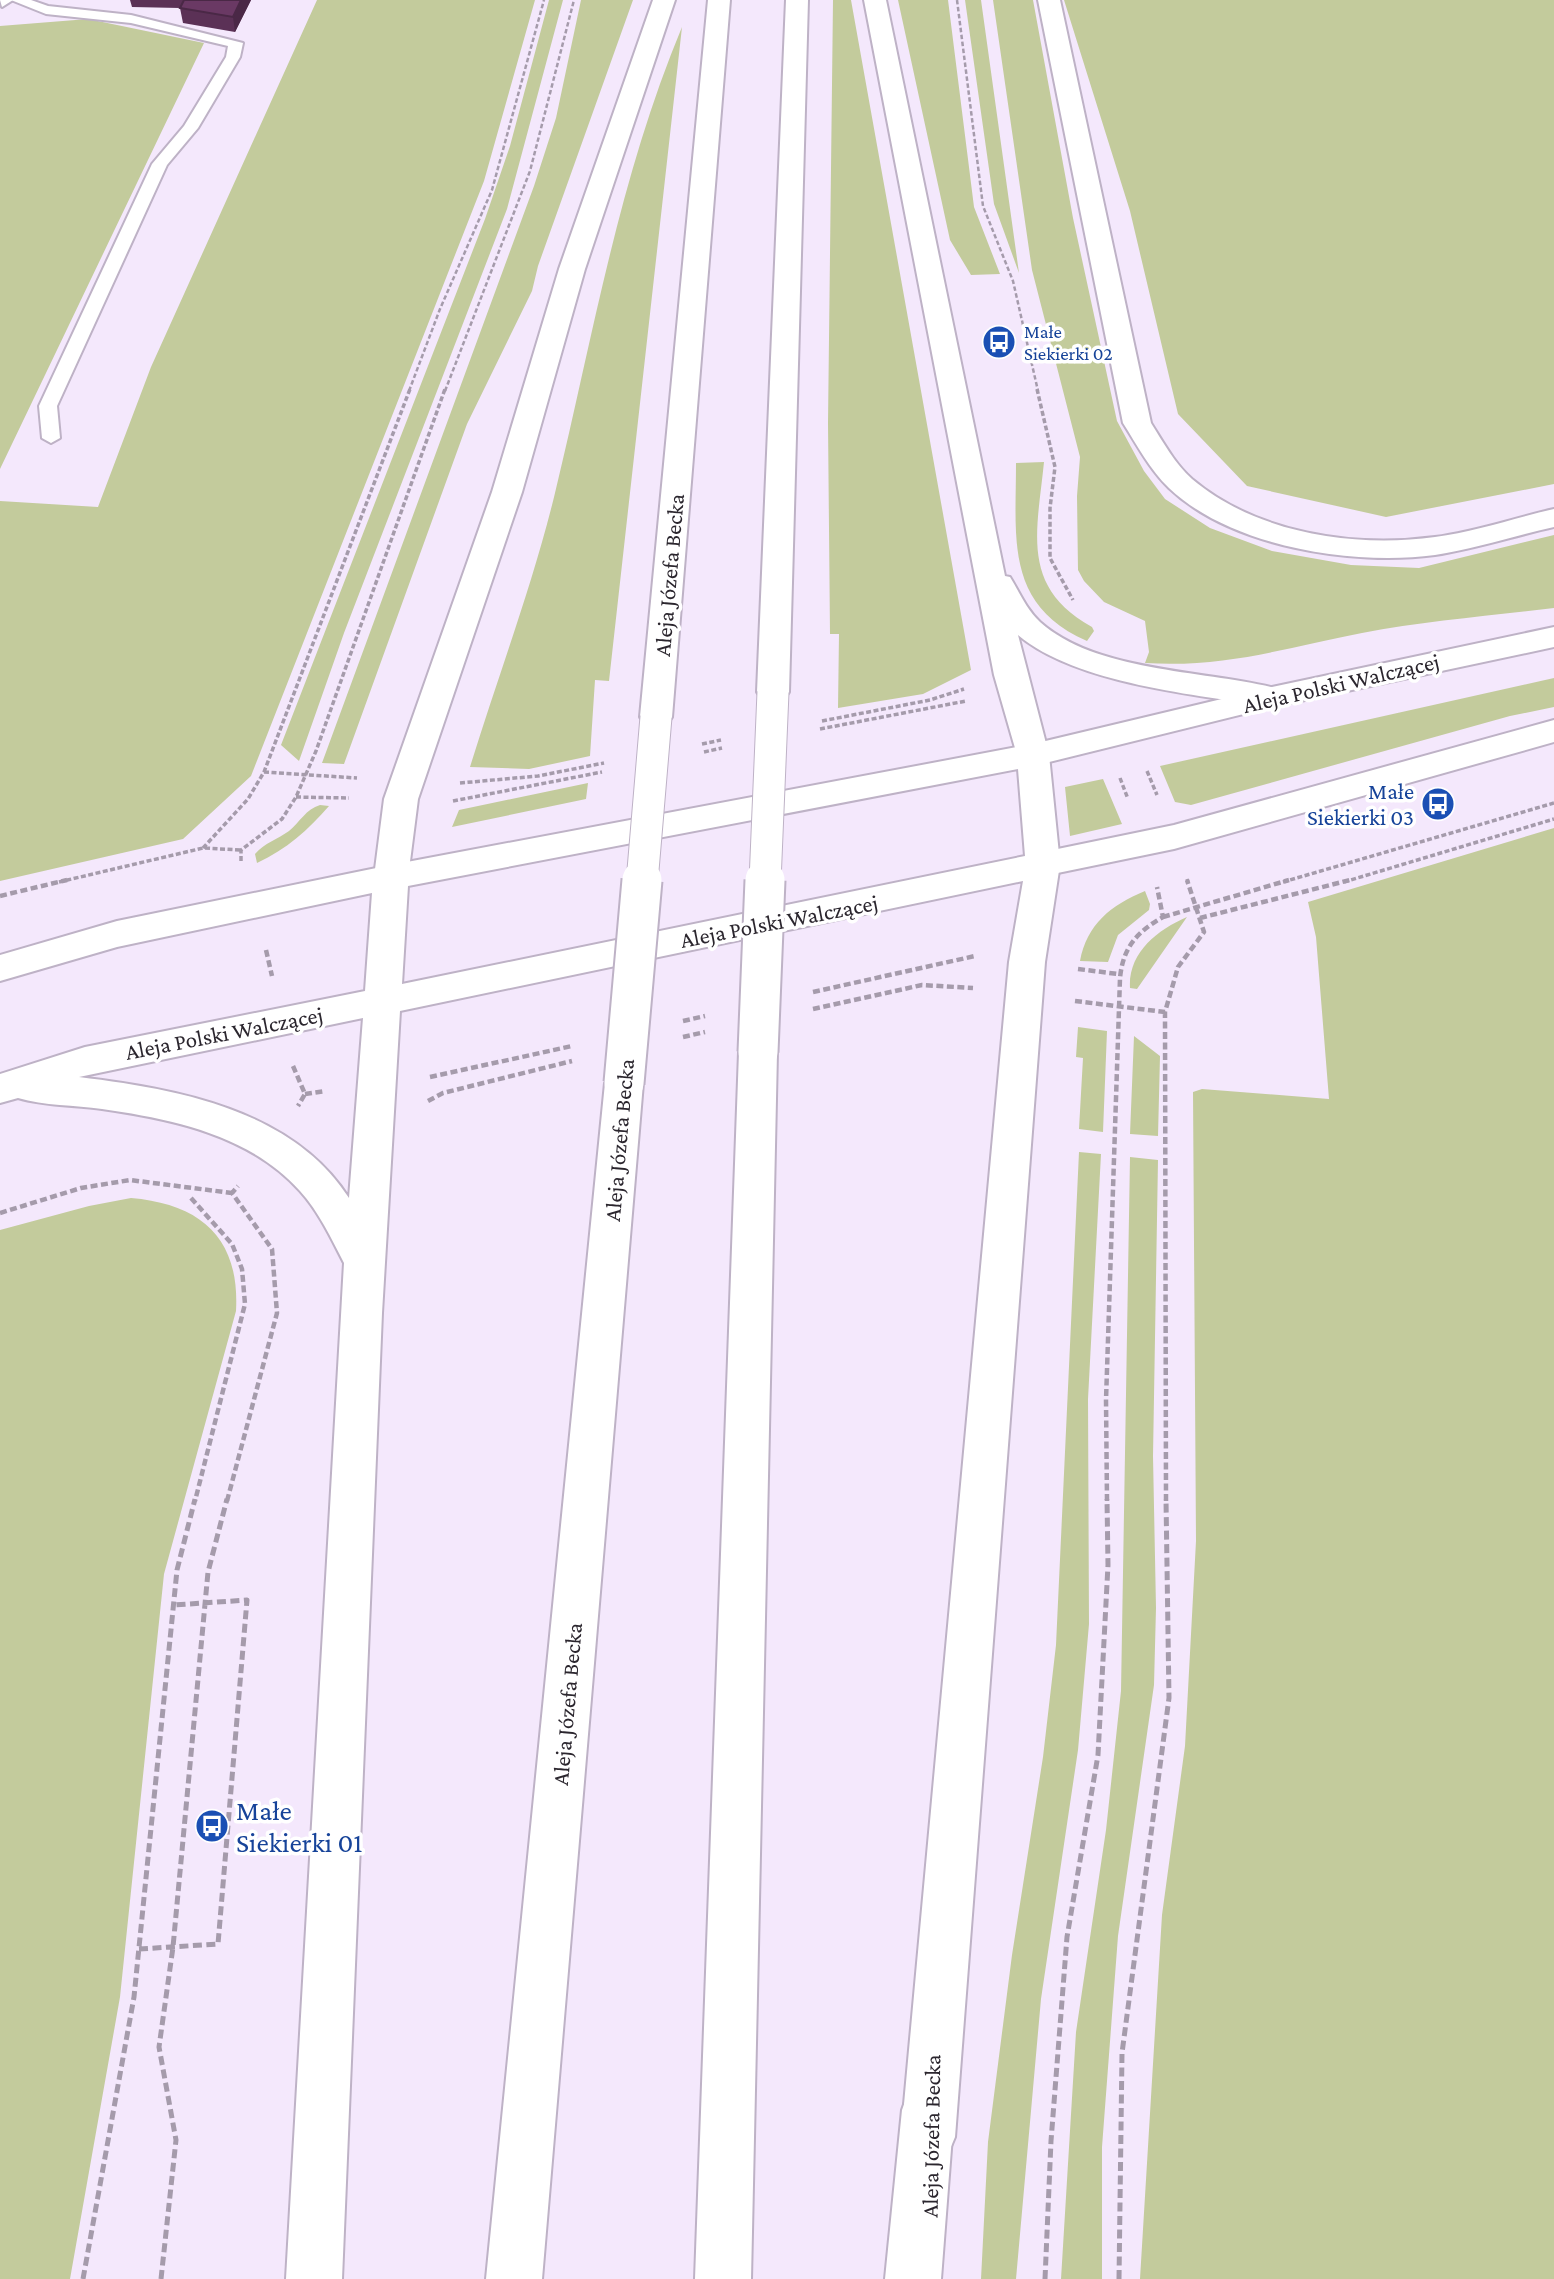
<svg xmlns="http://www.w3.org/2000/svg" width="1554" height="2279" font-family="'Crimson Pro',serif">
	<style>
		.green { fill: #c3cb9c }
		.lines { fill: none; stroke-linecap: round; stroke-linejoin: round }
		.service-casing { stroke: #beb2c6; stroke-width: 4 }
		.minor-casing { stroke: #beb2c6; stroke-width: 4 }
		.tertiary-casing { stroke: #beb2c6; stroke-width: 4 }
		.secondary-casing { stroke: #beb2c6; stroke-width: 4 }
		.primary-casing { stroke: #beb2c6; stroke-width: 4 }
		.path-far3 { stroke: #a59bab; stroke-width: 2.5; stroke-dasharray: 4.5 2.5; stroke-linecap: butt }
		.path-far2 { stroke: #a59bab; stroke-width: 3.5; stroke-dasharray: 5 2.5; stroke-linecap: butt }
		.path-far1 { stroke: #a59bab; stroke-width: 4.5; stroke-dasharray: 7 3.5; stroke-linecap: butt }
		.path { stroke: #a59bab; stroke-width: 5; stroke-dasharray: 9 4.5; stroke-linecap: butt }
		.service { fill: #fff; fill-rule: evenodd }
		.minor { fill: #fff; fill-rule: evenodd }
		.tertiary { fill: #fff; fill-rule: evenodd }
		.secondary { fill: #fff; fill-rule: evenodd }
		.primary { fill: #fff; fill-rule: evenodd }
		.primary-bridge-far1-casing { stroke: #beb2c6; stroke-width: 33; stroke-linecap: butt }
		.primary-bridge-casing { stroke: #beb2c6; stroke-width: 43; stroke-linecap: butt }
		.primary-bridge-far1 { stroke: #fff; stroke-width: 31 }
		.primary-bridge { stroke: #fff; stroke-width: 39 }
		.wall { fill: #5b3156 }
		.shaded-wall { fill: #4a2846 }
		.building { fill: #6a3964; stroke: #4a2846; stroke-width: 2 }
		.labels { text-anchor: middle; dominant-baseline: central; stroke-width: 7; stroke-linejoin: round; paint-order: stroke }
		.far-transit-label { font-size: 19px; fill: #164399; stroke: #fff; text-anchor: start }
		.street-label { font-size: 23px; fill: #2b262e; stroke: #fff }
		.transit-label { font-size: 23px; fill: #164399; stroke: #fff; text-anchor: end }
		.near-transit-label { font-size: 28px; fill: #164399; stroke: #fff; text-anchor: start }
	</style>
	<rect width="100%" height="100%" fill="#f4e8fc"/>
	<path class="green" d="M 317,0 L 535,0 L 484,181 L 251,776 L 183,839 L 0,881 L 0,501 L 98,507 L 151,367 Z
		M 549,0 L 563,0 L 507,209 L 344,633 L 299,761 L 281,745 L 485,219 L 510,146 Z
		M 581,0 L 633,0 L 538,266 L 532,291 L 467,424 L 344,764 L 322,763 L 534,186 L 556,118 Z
		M 833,0 L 851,0 L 971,670 L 923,694 L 838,708 L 839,634 L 830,634 L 828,423 Z
		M 898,0 L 948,0 L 974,207 L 1000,274 L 971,275 L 950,240 Z
		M 965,0 L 981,0 L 1019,273 L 994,204 Z
		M 993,0 L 1033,0 L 1073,218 L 1117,421 L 1144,471 L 1165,499 L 1210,528 L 1272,551 L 1351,565 L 1419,568 L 1554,535 L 1554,608 C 1490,616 1425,621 1362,633 C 1284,648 1226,668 1145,663 L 1149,652 L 1145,621 L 1104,602 L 1084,581 L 1078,570 L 1077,496 L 1080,457 L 1032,270 Z
		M 1064,0 L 1554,0 L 1554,484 L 1386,517 L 1247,486 L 1178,414 L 1130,211 Z
		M 88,19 L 204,43 L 0,469 L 0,26 Z
		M 682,27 L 609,681 L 595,680 L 590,756 L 529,769 L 470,767 C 498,676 533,584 555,493 C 593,336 619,178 682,27 Z
		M 1044,462 C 1037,532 1020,587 1092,627 L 1094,631 L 1087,641 C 1005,605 1016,539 1016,463 Z
		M 1554,678 L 1554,707 L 1510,716 L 1191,805 L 1175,802 L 1160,766 Z
		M 1103,779 L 1122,824 L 1070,836 L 1065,787 Z
		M 588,783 L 586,799 L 452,827 L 459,810 Z
		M 320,805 L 329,806 C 308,830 287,849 257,863 L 255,854 C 264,843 278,839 289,831 C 300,822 306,809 320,805 Z
		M 1554,828 L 1554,2279 L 1140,2279 L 1162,1915 L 1185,1746 L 1196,1541 L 1193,1092 L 1202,1089 L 1329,1099 L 1316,937 L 1308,902 Z
		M 1145,891 L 1150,904 L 1149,910 L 1118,935 L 1108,962 L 1080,961 C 1087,924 1111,905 1145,891 Z
		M 1187,917 L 1137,989 L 1130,988 C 1128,953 1157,930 1187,917 Z
		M 1078,1027 L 1107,1031 L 1103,1132 L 1079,1129 L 1083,1058 L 1076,1057 Z
		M 1134,1036 L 1160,1056 L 1158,1136 L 1130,1134 Z
		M 1079,1152 L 1101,1154 L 1088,1399 L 1089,1624 L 1078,1750 L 1041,1999 L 1016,2279 L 981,2279 L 988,2142 L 1012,1955 L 1043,1757 L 1056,1645 Z
		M 1130,1157 L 1158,1160 L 1153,1456 L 1156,1608 L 1154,1685 L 1118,1936 L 1102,2147 L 1102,2279 L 1061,2279 L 1076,2032 L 1106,1830 L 1121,1691 Z
		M 131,1198 C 201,1204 240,1238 236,1311 L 164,1574 L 120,1997 L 70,2279 L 0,2279 L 0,1230 L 89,1206 Z"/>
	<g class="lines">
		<defs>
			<path id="service" d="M 11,0 L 31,0 L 48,6 L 131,15 L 243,43 L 240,57 L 198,128 L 167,165 L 57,406 L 60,438 L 51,443 L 42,438 L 39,406 L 152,164 L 184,126 L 226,57 L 228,46 L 131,23 L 46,14 Z"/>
			<path id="minor" d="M 0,0 L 13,0 L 2,7 Z"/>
			<path id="tertiary" d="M 1038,0 L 1060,0 L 1151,423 C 1163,442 1175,464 1192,479 C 1256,533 1353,548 1435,537 C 1475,532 1514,518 1554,509 L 1554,527 C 1514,536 1475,549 1435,555 C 1353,566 1231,547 1169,488 C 1150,470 1137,445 1123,423 Z
				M 1554,627 L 1554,647 L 1272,707 L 1033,766 L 1021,763 L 1017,755 L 1021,747 L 1033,744 L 1272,687 Z
				M 1554,720 L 1554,742 L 1174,849 L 1043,876 L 1031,872 L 1026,864 L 1031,856 L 1043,852 L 1174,825 Z"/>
			<path id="secondary" d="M 1033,744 L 1045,747 L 1049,755 L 1060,864 L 1045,962 L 955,2137 L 947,2156 L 928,2164 L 909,2156 L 901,2137 L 1009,962 L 1023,881 L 400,1011 L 382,1313 L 342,2279 L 286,2279 L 344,1263 C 331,1238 319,1212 300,1191 C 250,1135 172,1119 102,1109 C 75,1105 44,1106 18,1098 L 0,1103 L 0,1074 L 85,1047 L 365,991 L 372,893 L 117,947 L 0,981 L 0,955 L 117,921 L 391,865 ZM 1018,769 L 1025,856 L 402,984 L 408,886 ZM 363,1018 L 349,1198 C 292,1109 176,1089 79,1077 Z"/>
			<path id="primary" d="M 653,0 L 675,0 L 585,269 L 522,492 L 418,799 L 408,877 L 403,886 L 391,889 L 379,886 L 374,877 L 384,799 L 492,492 L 559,269 Z
				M 708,0 L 730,0 L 672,717 L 667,724 L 656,728 L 645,724 L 640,717 Z
				M 786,0 L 808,0 L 789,692 L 784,699 L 773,702 L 762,699 L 757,692 Z
				M 864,0 L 886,0 L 1005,576 L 1010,577 C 1020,593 1026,609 1040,622 C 1098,674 1212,670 1283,690 L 1288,697 L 1283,704 L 1272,707 C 1198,695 1076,684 1018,635 L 1049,755 L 1045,763 L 1033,766 L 1021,763 L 1017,755 L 994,675 Z
				M 758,1038 L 771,1042 L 777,1052 L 751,2279 L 695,2279 L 739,1052 L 745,1042 Z
				M 624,1069 L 637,1073 L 643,1083 L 542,2279 L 486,2279 L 605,1083 L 611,1073 Z
				M 928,2084 L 947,2091 L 954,2110 L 941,2279 L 885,2279 L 902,2110 L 909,2091 Z"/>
		</defs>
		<use href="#service" class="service-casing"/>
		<use href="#minor" class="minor-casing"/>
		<use href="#tertiary" class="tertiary-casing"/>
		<use href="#secondary" class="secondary-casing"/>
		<use href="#primary" class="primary-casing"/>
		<path class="path-far3" d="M 957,0 L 983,206 L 1013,281 L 1038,391
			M 409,391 L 440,309 L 492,190 L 544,0
			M 445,391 L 530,171 L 574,0"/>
		<path class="path-far2" d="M 1037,389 L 1055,467 L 1050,508 L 1050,558 L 1073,600
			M 822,721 L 930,700 L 964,689
			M 820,729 L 966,701
			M 702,744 L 721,740
			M 704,752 L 722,748
			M 1147,771 L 1157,795
			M 264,772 L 357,778
			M 1120,778 L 1128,799
			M 460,783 L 538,776 L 604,763
			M 296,797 L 349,798
			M 453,801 L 602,772
			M 203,848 L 248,799 L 264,772 L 410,389
			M 241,861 L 241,850 L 282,819 L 296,797 L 316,751 L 445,389
			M 1187,879 L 1188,882
			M 59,882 L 203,848 L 241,850
			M 1283,882 L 1554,803
			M 1344,882 L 1554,819"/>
		<path class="path-far1" d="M 0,896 L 67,880
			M 1163,917 L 1289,880
			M 1200,918 L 1350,880
			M 266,950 L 272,976
			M 1078,969 L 1118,974
			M 813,992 L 975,956
			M 1075,1001 L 1165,1012
			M 813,1009 L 922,985 L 973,988
			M 683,1021 L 705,1016
			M 683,1037 L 705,1032
			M 293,1066 L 305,1094 L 298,1106
			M 430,1077 L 572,1046
			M 305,1094 L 325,1091
			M 428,1101 L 443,1093 L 572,1061
			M 191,1198 L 232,1244 L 242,1269 L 245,1304 L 195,1501
			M 0,1213 L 81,1188 L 130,1180 L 232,1193
			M 227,1501 L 277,1313 L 272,1249 L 232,1193 L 238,1186
			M 1107,1501 L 1106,1400 L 1120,978 C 1123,947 1137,932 1163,917 L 1157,887
			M 1166,1501 L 1165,1012 L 1178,967 L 1204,932 L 1187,880"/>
		<path class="path" d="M 139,1949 L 218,1944 L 247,1600 L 174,1605
			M 83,2279 L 134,1997 L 177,1570 L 195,1499
			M 161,2279 L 176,2140 L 159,2047 L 173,1947 L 208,1572 L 227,1499
			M 1045,2279 L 1051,2141 L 1067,1937 L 1098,1755 L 1108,1565 L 1107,1499
			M 1119,2279 L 1122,2053 L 1169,1698 L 1166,1499"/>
		<use href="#service" class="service"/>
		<use href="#minor" class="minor"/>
		<use href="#tertiary" class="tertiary"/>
		<use href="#secondary" class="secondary"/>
		<use href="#primary" class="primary"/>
		<defs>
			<path id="primary-bridge-far1" d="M 642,882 L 656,717
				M 765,882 L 773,692"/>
			<path id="primary-bridge" d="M 758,1052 L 765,880
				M 624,1083 L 642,880"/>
		</defs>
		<use href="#primary-bridge-far1" class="primary-bridge-far1-casing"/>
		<use href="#primary-bridge" class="primary-bridge-casing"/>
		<use href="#primary-bridge-far1" class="primary-bridge-far1"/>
		<use href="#primary-bridge" class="primary-bridge"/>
	</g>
	<path class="wall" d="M 130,0 L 251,0 L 235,32 L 183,23 L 180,8 L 132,7 Z"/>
	<path class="shaded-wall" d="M 241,0 L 251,0 L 235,32 L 233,17 Z"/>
	<path class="building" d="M 184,0 L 241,0 L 233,17 L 180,8 Z"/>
	<defs>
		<symbol id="bus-disc" viewBox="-11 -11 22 22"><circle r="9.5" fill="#1a4fb4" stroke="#fff"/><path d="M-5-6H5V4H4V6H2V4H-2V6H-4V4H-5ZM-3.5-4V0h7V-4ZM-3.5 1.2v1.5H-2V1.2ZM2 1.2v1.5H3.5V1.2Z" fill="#fff"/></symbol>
	</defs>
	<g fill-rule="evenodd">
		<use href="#bus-disc" x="980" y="323" width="38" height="38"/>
		<use href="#bus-disc" x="1419" y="785" width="38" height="38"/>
		<use href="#bus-disc" x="193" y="1807" width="38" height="38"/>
	</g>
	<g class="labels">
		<g class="far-transit-label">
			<text x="1024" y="331">Małe<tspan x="1024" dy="22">Siekierki 02</tspan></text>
		</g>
		<g class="street-label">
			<text transform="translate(669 575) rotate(-85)">Aleja Józefa Becka</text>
			<text transform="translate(1341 683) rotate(-13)">Aleja Polski Walczącej</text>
			<text transform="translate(779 921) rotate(-11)">Aleja Polski Walczącej</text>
			<text transform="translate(224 1033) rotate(-11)">Aleja Polski Walczącej</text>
			<text transform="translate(619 1140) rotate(-85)">Aleja Józefa Becka</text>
			<text transform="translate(567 1704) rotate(-85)">Aleja Józefa Becka</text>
			<text transform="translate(931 2136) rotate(-89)">Aleja Józefa Becka</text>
		</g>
		<g class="transit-label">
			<text x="1414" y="791">Małe<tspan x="1414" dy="26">Siekierki 03</tspan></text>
		</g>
		<g class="near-transit-label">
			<text x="236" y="1810">Małe<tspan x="236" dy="32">Siekierki 01</tspan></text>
		</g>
	</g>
</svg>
